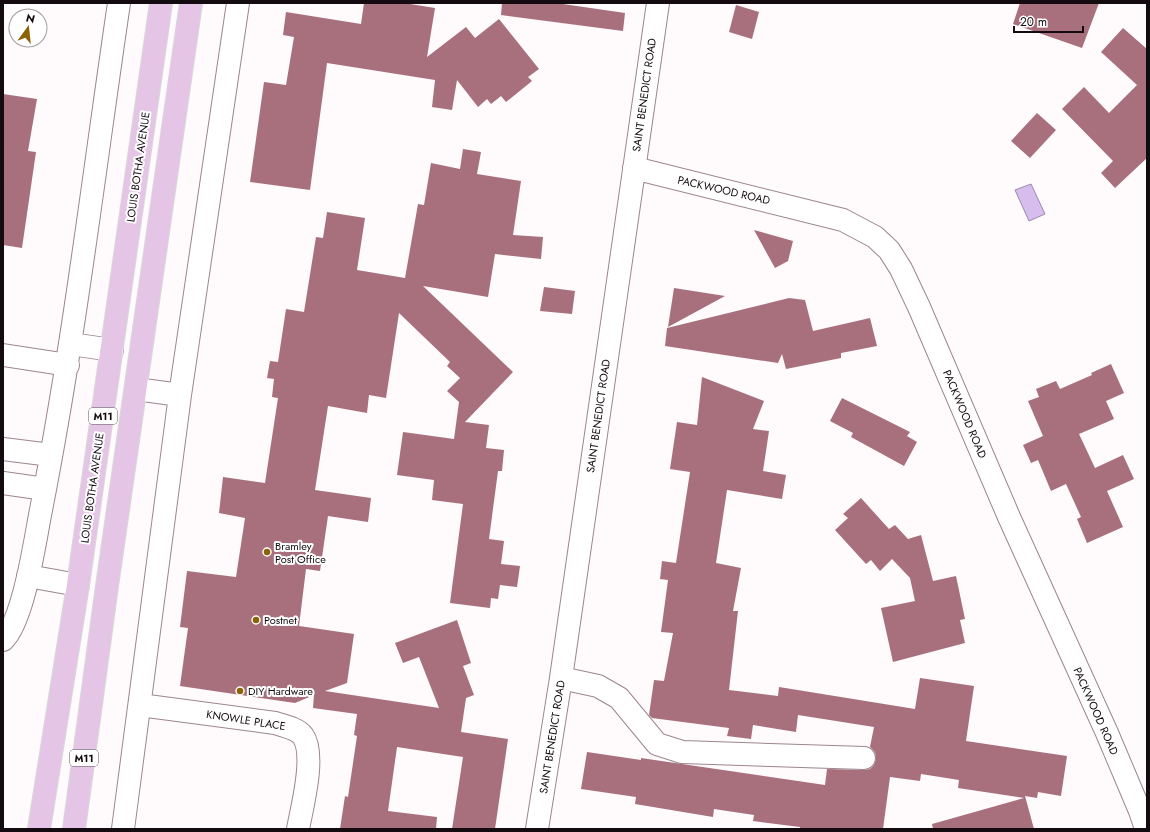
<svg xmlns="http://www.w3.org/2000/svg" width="1150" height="832" font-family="Jost,sans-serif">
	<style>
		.water { fill: #d6bdee; stroke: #9c88ab }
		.building { fill: #a7707c }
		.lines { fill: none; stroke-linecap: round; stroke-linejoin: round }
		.minor-casing { stroke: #9c8591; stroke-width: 24 }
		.major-casing { stroke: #d9d8d9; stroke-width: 24 }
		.minor { stroke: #fff; stroke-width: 22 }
		.major { stroke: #e5c5e5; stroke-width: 22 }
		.poi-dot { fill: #8c6305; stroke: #fff; stroke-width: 1.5 }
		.labels { text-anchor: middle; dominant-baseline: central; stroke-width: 4; stroke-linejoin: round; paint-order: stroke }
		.shield { fill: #fff; stroke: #5a5458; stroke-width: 1 }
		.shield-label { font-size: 10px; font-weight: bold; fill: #130b10 }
		.street-label { font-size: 11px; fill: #130b10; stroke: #fff }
		.poi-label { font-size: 11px; fill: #130b10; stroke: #fff; text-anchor: start }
	</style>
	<rect width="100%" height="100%" fill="#fffafc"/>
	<path class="water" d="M 1031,184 L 1045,214 L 1029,221 L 1015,190 Z"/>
	<path class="building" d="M 364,3 L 404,3 L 435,8 L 427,57 L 466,27 L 475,38 L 499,19 L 539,69 L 528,77 L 532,81 L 506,102 L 501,96 L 491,104 L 487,99 L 478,107 L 457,80 L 452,110 L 432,107 L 435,80 L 327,63 L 310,190 L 250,182 L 264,82 L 286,85 L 294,37 L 283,35 L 286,12 L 361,24 Z
		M 502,3 L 556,3 L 625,13 L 623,31 L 501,15 Z
		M 1020,3 L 1099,3 L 1082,48 L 1013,24 Z
		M 736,5 L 759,12 L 752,39 L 729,32 Z
		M 1123,28 L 1147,49 L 1147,158 L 1115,188 L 1101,173 L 1113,161 L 1062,109 L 1084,87 L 1109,113 L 1137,85 L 1101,52 Z
		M 3,94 L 37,99 L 28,151 L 36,152 L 22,248 L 3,245 Z
		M 1037,113 L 1056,130 L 1030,158 L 1011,141 Z
		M 463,149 L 481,152 L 477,174 L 521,181 L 513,235 L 543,237 L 541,259 L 495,254 L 488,297 L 423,286 L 513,372 L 465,422 L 489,425 L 486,448 L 504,450 L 502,471 L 498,471 L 489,539 L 504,541 L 501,564 L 520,566 L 517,587 L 500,585 L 498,599 L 491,598 L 490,608 L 450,603 L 463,504 L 432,500 L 434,480 L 397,475 L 403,432 L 454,439 L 459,402 L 447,391 L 460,378 L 447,366 L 450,362 L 399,313 L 386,398 L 369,395 L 367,413 L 328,406 L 315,490 L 371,498 L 368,522 L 328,516 L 320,571 L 306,569 L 299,626 L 354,634 L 347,683 L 325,691 L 439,708 L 419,657 L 403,663 L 395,643 L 457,620 L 471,663 L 463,666 L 474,695 L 466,698 L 461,732 L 508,739 L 495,829 L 452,829 L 463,757 L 397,747 L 388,811 L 437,817 L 436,829 L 340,829 L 345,796 L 348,797 L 357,736 L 354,735 L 357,714 L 313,708 L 314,695 L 295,703 L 180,686 L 188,628 L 180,627 L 187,571 L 236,577 L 245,518 L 219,513 L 223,477 L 265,483 L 278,398 L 272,397 L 274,379 L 267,378 L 270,361 L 278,362 L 286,309 L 304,312 L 316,237 L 323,238 L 327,212 L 365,218 L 357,270 L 405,278 L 418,204 L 424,205 L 431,163 L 460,169 Z
		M 754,230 L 793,241 L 788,261 L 775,268 Z
		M 544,287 L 575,291 L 572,314 L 540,311 Z
		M 674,288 L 725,296 L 668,327 Z
		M 789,298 L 805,300 L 813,331 L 870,318 L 877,346 L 841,353 L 841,358 L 786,369 L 782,354 L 778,363 L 665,346 L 667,328 Z
		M 1111,364 L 1124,393 L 1106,401 L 1114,419 L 1079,434 L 1095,468 L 1123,455 L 1134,479 L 1107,491 L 1123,527 L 1087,543 L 1077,519 L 1081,517 L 1066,484 L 1051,491 L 1038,460 L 1031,463 L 1023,445 L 1043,436 L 1028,401 L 1039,397 L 1036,389 L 1056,381 L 1060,389 L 1092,375 L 1091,373 Z
		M 702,377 L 764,401 L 753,429 L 769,431 L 763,471 L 786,475 L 782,499 L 727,490 L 716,563 L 741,568 L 733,611 L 738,611 L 729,690 L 778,696 L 779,687 L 915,709 L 920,678 L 974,686 L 966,741 L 1067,756 L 1061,796 L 1038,792 L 1037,798 L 1025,796 L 1034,829 L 933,829 L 932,824 L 1024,798 L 958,788 L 959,780 L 921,774 L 920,781 L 890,777 L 883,829 L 800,829 L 800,827 L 753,821 L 754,815 L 714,809 L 713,817 L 635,804 L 636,797 L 581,789 L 587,752 L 641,760 L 641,758 L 825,785 L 827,769 L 864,770 L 870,769 L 874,765 L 876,759 L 875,752 L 870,747 L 874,727 L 798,715 L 796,732 L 753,725 L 751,739 L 727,736 L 729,728 L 652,718 L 649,715 L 654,680 L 664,681 L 673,633 L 661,632 L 668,580 L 660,579 L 662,561 L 676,563 L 690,472 L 670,469 L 677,422 L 697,425 Z
		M 842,398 L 910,432 L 907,436 L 917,442 L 904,466 L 851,437 L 853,433 L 830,421 Z
		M 861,498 L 889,529 L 895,525 L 908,539 L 921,535 L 933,581 L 956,576 L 965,619 L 960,620 L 965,643 L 893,662 L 881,608 L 915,601 L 910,578 L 892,559 L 880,571 L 871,560 L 866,564 L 835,530 L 848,518 L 843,514 Z"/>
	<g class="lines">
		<defs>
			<path id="minor" d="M 634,168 L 843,220 L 875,237 L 889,250 L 901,269 L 919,307 L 1009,517 L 1107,733 L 1140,811 L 1146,829
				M 71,344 L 112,350
				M 3,355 L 68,365
				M 136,389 L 180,395
				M 3,449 L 51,455
				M 3,483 L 45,489
				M 28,576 L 78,585
				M 3,640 C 24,620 35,540 41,510 C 74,342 94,172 119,3
				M 561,678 L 598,686 L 619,698 L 657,744 L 682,752 L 864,758
				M 140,705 L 275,723 C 284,726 297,728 303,736 C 316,755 302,807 298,829
				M 123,829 L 180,395 L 238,3
				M 537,829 L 561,678 L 658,3"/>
			<path id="major" d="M 39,829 L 78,585 L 161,3
				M 74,829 L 107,586 L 191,3"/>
		</defs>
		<use href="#minor" class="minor-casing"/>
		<use href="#major" class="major-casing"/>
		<use href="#minor" class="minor"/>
		<use href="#major" class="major"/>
	</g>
	<g class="poi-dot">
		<circle cx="267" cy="552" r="4"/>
		<circle cx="256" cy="620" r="4"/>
		<circle cx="240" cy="691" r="4"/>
	</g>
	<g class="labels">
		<g class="shield">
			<rect x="89" y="408" width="28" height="16" rx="3"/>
			<rect x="70" y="750" width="28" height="16" rx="3"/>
		</g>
		<g class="shield-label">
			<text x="103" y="416">M11</text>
			<text x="84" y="758">M11</text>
		</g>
		<g class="street-label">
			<text transform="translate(644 95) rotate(-82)">SAINT BENEDICT ROAD</text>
			<text transform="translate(138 167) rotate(-82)">LOUIS BOTHA AVENUE</text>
			<text transform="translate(724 190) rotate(13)">PACKWOOD ROAD</text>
			<text transform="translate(965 414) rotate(67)">PACKWOOD ROAD</text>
			<text transform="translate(598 416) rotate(-82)">SAINT BENEDICT ROAD</text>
			<text transform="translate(92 488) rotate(-82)">LOUIS BOTHA AVENUE</text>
			<text transform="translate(1096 711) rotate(66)">PACKWOOD ROAD</text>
			<text transform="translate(246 720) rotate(9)">KNOWLE PLACE</text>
			<text transform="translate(552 737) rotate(-81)">SAINT BENEDICT ROAD</text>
		</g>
		<g class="poi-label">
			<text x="275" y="546">Bramley<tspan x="275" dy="13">Post Office</tspan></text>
			<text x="264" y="620">Postnet</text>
			<text x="248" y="691">DIY Hardware</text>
		</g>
	</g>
	<rect width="1150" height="832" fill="none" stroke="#130b10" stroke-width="8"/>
	<g transform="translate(28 28) rotate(15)"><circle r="19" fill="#ffffff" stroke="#a19d9f"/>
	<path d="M0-3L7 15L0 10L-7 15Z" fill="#8c6305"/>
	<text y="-6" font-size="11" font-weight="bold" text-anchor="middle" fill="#130b10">N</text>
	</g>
	<path d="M1014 26v6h69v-6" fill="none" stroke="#130b10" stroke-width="2"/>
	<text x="1020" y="26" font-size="12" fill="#130b10" stroke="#ffffff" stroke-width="3" paint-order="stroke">20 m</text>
</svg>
